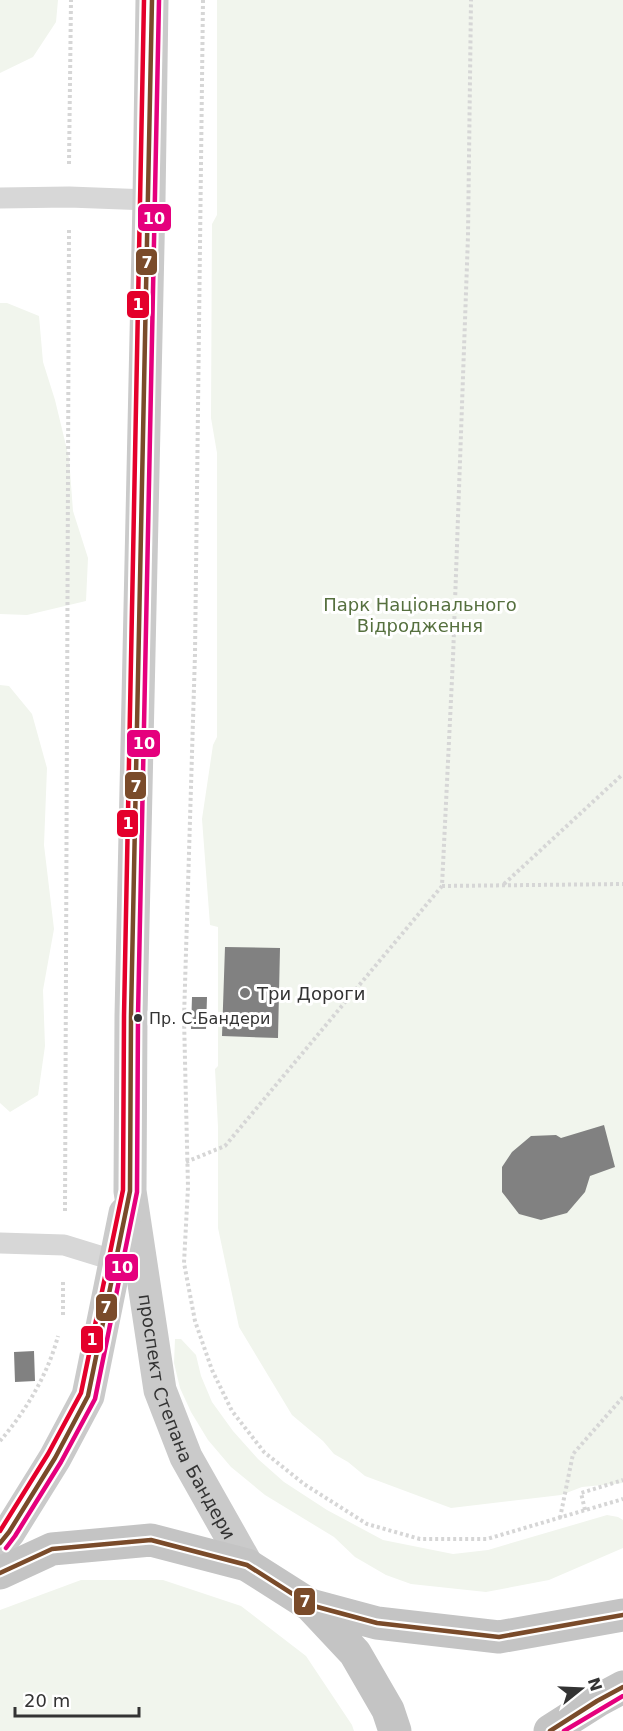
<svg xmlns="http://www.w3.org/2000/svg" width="623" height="1731" font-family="'DejaVu Sans',sans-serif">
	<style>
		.green { fill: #f1f5ed }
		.building { fill: #818181 }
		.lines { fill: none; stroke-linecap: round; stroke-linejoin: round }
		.path { stroke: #d6d6d6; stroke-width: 4; stroke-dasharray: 3 3; stroke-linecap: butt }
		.lane { stroke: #d7d7d7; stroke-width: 21 }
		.primary { stroke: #cacaca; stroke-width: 33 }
		.highway { stroke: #c4c4c4; stroke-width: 33 }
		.bus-1-casing { stroke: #fff; stroke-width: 9 }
		.bus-2-casing { stroke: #fff; stroke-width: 9 }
		.bus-3-casing { stroke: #fff; stroke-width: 9 }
		.bus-1 { stroke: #7a4b2a; stroke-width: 4.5 }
		.bus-2 { stroke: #e5007d; stroke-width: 4.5 }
		.bus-3 { stroke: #e4002b; stroke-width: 4.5 }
		.poi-dot { fill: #7a7a7a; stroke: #fff; stroke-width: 2 }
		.bus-dot { fill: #333; stroke: #fff; stroke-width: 2 }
		.labels { text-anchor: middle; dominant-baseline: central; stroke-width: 6; stroke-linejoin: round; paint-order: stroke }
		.bus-label { font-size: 16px; fill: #333; stroke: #fff; text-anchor: start }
		.park-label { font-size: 18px; fill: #56703f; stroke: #fff }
		.poi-label { font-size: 18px; fill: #333; stroke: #fff; text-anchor: start }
		.street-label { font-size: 18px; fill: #333; stroke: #fff }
		.line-badge { stroke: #fff; stroke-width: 2 }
		.badge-label { font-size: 16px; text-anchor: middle; font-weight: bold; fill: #fff }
	</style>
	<rect width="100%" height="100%" fill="#fff"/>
	<path class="green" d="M 0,0 L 58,0 L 56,22 L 33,57 L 0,73 Z
		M 217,0 L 623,0 L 623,1483 L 582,1487 L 561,1495 L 451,1508 L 365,1476 L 348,1462 L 334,1454 L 323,1441 L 292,1415 L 239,1327 L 218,1228 L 218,1127 L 215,1069 L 218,1066 L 218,927 L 210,925 L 202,819 L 213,745 L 217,737 L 217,453 L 211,418 L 212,224 L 217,215 Z
		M 0,303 L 7,303 L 39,316 L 43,362 L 55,400 L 69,458 L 73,511 L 88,558 L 86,601 L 27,615 L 0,614 Z
		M 0,685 L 9,686 L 32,714 L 47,768 L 44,845 L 54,929 L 43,990 L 45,1046 L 38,1095 L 10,1112 L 0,1103 Z
		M 175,1339 L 181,1339 L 196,1355 L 201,1376 L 212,1402 L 233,1431 L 258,1459 L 284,1482 L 327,1510 L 383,1540 L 453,1554 L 488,1550 L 607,1515 L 618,1517 L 623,1520 L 623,1548 L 549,1580 L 486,1592 L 411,1584 L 386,1575 L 355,1557 L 334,1537 L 265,1495 L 231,1467 L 208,1440 L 191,1412 L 180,1388 L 174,1363 Z
		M 81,1580 L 163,1580 L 241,1606 L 306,1656 L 352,1725 L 354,1731 L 0,1731 L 0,1610 Z"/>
	<path class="building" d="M 225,947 L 280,948 L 278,1038 L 222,1036 Z
		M 192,997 L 207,997 L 206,1029 L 191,1029 Z
		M 604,1125 L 615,1167 L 590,1176 L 585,1192 L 567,1213 L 541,1220 L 519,1214 L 502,1192 L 502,1167 L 512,1152 L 531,1136 L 556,1135 L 561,1138 Z
		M 34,1351 L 35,1381 L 15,1382 L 14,1352 Z"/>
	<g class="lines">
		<path class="path" d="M 203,0 L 195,654 L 184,1018 L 188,1187 L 184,1263 L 195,1321 L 212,1370 L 232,1411 L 264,1452 L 304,1484 L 367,1524 L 420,1539 L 487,1539 L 623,1499
			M 69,164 L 71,0
			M 504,884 L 623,774
			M 442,886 L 623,884
			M 186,1162 L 225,1146 L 442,886 L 453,658 L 468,236 L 471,0
			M 65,1211 L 69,229
			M 63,1282 L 63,1315
			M 0,1441 C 26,1411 48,1374 58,1336
			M 585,1510 L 581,1493 L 623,1480
			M 560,1518 L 573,1454 L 623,1397"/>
		<path class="lane" d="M 0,198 L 69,197 L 149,200
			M 0,1243 L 64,1245 L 116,1261"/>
		<g class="primary">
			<path id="s1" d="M 152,0 L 149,200 L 131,1016 L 130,1191 L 160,1390 L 186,1457 L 247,1565"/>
			<path d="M 0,1543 L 9,1532 L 55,1458 L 88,1396 L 125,1213"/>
		</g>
		<path class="highway" d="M 0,1573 L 52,1549 L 151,1540 L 247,1565 L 310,1605 L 355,1653 L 388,1710 L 395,1731
			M 310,1605 L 377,1623 L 499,1637 L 623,1615
			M 550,1731 L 597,1701 L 623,1687"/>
		<defs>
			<path id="bus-1" d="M 0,1543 L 9,1532 L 55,1458 L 88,1396 L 130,1191 L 131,1016 L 152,0
				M 0,1573 L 52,1549 L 151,1540 L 247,1565 L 310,1605 L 377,1623 L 499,1637 L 623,1615
				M 550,1731 L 597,1701 L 623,1687"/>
			<path id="bus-2" d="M 6,1548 L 15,1536 L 61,1462 L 95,1399 L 137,1192 L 138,1016 L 159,0
				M 564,1731 L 623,1696"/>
			<path id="bus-3" d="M 0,1531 L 48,1454 L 81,1393 L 123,1190 L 124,1016 L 144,0"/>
		</defs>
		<use href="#bus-1" class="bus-1-casing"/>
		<use href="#bus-2" class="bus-2-casing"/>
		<use href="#bus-3" class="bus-3-casing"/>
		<use href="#bus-1" class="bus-1"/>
		<use href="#bus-2" class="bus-2"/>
		<use href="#bus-3" class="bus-3"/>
	</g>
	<circle class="poi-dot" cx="245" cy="993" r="6"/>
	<circle class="bus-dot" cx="138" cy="1018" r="5"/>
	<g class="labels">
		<g class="bus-label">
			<text x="149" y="1018">Пр. С.Бандери</text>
		</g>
		<g class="park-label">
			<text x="420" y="604">Парк Національного<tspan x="420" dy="21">Відродження</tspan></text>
		</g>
		<g class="poi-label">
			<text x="257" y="993">Три Дороги</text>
		</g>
		<g class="street-label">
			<text stroke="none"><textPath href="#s1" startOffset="1426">проспект Степана Бандери</textPath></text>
		</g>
	</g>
	<g class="line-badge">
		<rect x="137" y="203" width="35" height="29" rx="6" fill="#e5007d"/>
		<rect x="135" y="248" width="23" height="28" rx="6" fill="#7a4b2a"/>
		<rect x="126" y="290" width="24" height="29" rx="6" fill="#e4002b"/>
		<rect x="126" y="729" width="35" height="29" rx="6" fill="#e5007d"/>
		<rect x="124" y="771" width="23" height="29" rx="6" fill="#7a4b2a"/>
		<rect x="116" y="809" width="23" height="29" rx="6" fill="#e4002b"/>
		<rect x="104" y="1253" width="35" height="29" rx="6" fill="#e5007d"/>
		<rect x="95" y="1293" width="23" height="29" rx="6" fill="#7a4b2a"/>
		<rect x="80" y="1325" width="24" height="29" rx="6" fill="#e4002b"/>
		<rect x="293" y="1587" width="23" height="29" rx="6" fill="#7a4b2a"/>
	</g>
	<g class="badge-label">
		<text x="154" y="224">10</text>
		<text x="147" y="268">7</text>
		<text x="138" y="310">1</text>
		<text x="144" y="749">10</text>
		<text x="136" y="792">7</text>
		<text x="128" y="829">1</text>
		<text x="122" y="1273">10</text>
		<text x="106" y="1313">7</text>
		<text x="92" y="1345">1</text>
		<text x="305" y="1607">7</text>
	</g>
	<g transform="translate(581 1689) rotate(72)" stroke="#ffffff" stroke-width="4.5" paint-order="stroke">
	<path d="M0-4.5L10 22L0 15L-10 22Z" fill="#333333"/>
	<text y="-9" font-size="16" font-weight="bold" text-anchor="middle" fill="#333333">N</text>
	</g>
	<path d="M15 1707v9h124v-9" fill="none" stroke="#333333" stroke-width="3"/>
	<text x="24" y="1707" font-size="18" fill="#333333" stroke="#ffffff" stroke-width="4.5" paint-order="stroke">20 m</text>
</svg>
